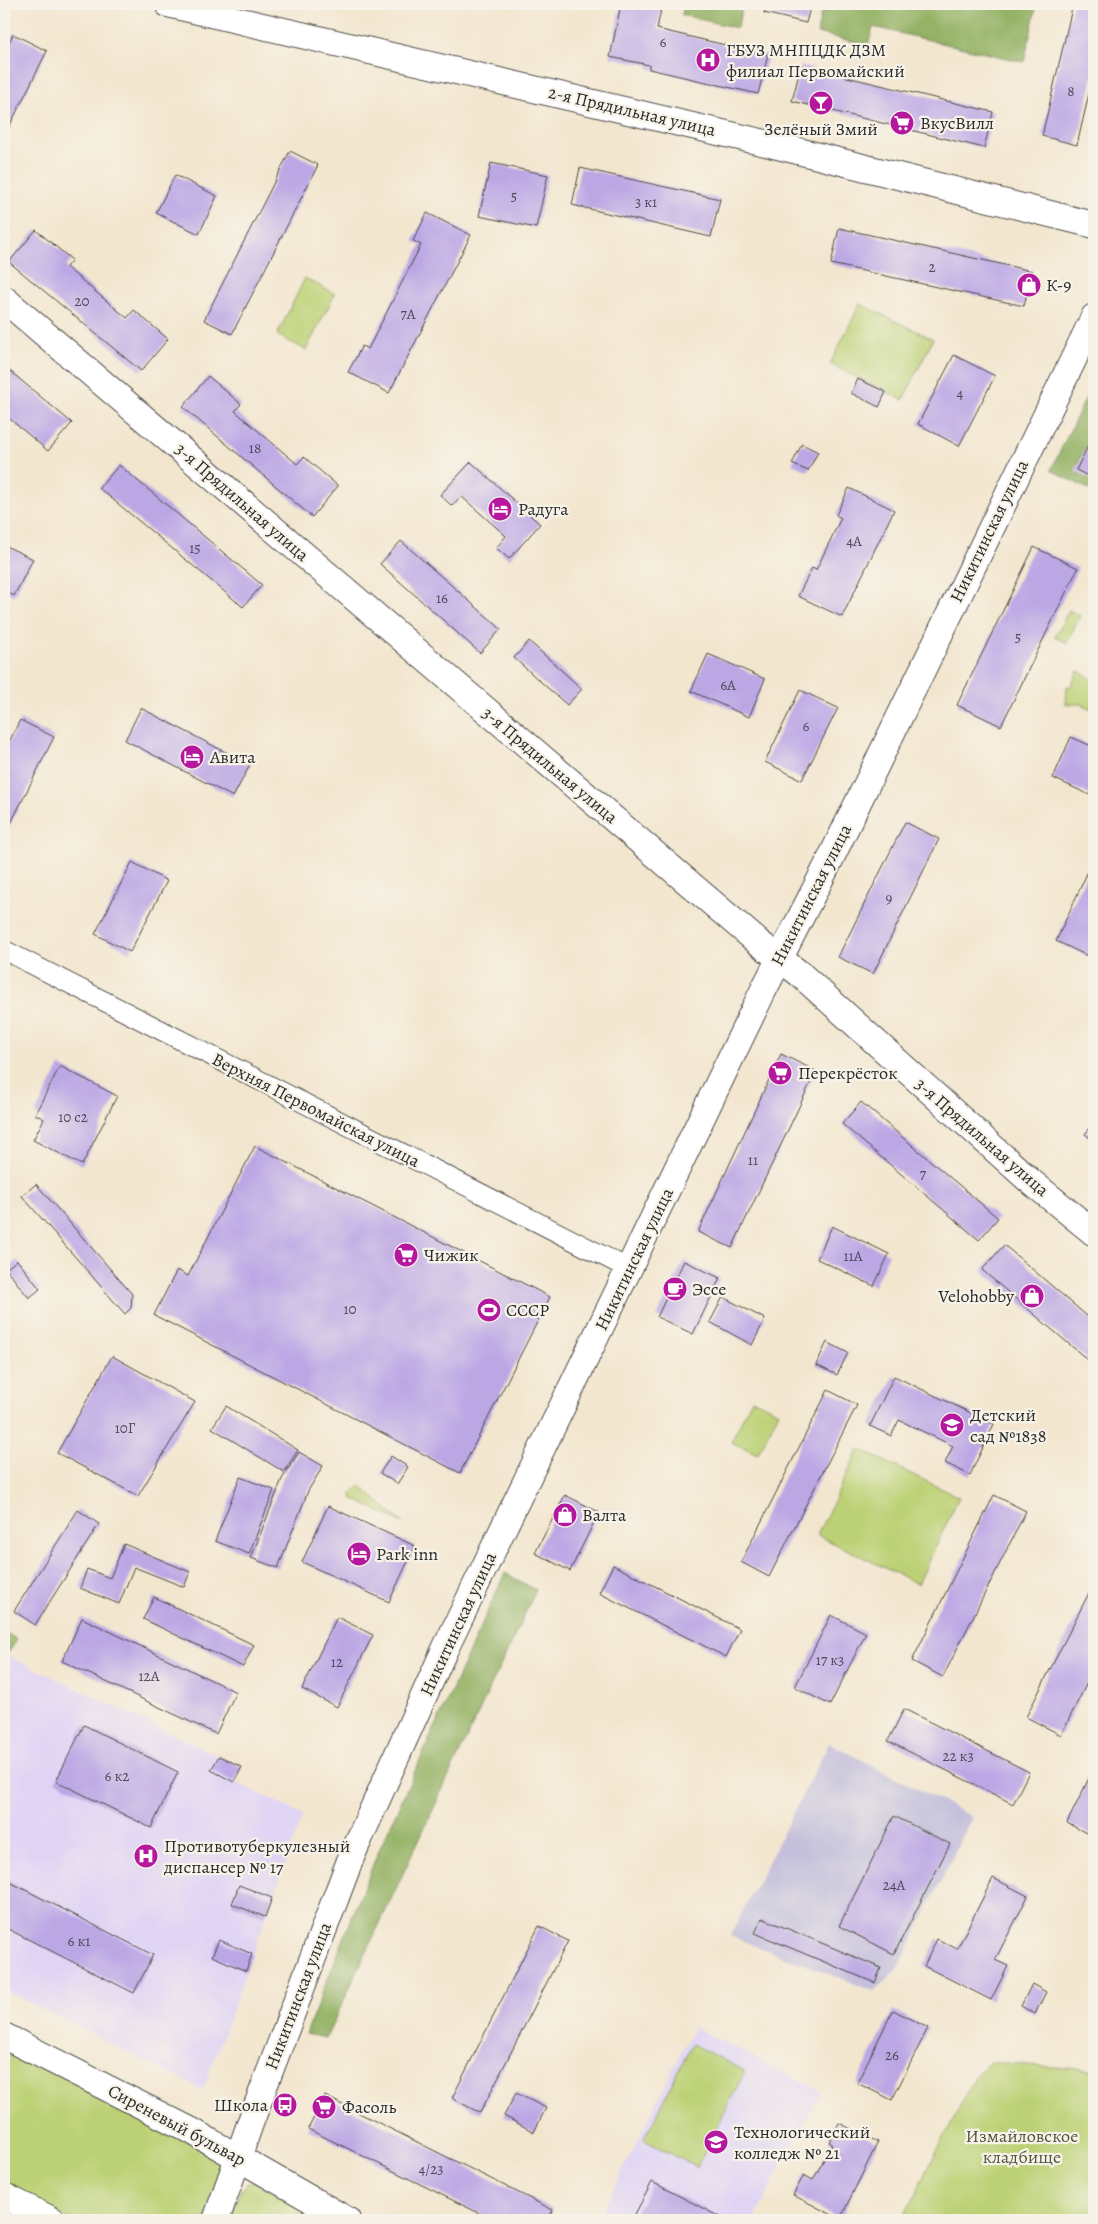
<svg xmlns="http://www.w3.org/2000/svg" width="1098" height="2224" font-family="Alegreya,serif">
	<style>
		.built { fill: #e0d4f4 }
		.industrial { fill: #c4c0db }
		.green { fill: #bcd175; stroke: #747e50 }
		.forest { fill: #95b366; stroke: #606f48 }
		.building { fill: #bca7e5 }
		.lines { fill: none; stroke-linecap: round; stroke-linejoin: round }
		.street-casing { stroke: #494744; stroke-width: 21 }
		.secondary-casing { stroke: #494744; stroke-width: 28 }
		.street { stroke: #fff; stroke-width: 19 }
		.secondary { stroke: #fff; stroke-width: 26 }
		.labels { text-anchor: middle; dominant-baseline: central; stroke-width: 4.5; stroke-linejoin: round; paint-order: stroke }
		.number-label { font-size: 15px; fill: #4f4a5a }
		.poi-label { font-size: 18px; fill: #2b2b2b; stroke: #f7f3e8; text-anchor: start }
		.street-label { font-size: 18px; fill: #2b2b2b; stroke: #f7f3e8 }
		.park-label { font-size: 18px; fill: #4f543e; stroke: #f7f3e8 }
	</style>
	<rect width="100%" height="100%" fill="#f7f3e8"/>
	<filter id="ink" filterUnits="userSpaceOnUse"><feTurbulence type="fractalNoise" baseFrequency=".02" numOctaves="2"/><feDisplacementMap in="SourceGraphic" scale="10" xChannelSelector="R" yChannelSelector="G"/><feConvolveMatrix kernelMatrix="1 2 1 2 8 2 1 2 1" color-interpolation-filters="sRGB"/></filter>
	<filter id="wash" filterUnits="userSpaceOnUse"><feTurbulence type="fractalNoise" baseFrequency=".0096" numOctaves="4" result="noise"/><feDisplacementMap in="SourceGraphic" scale="20" xChannelSelector="R" yChannelSelector="G"/><feGaussianBlur stdDeviation="1.12" result="paint"/><feColorMatrix in="noise" values="0 0 0 0 0 0 0 0 0 0 0 0 0 0 0 0 0 1.4 0 .05"/><feComposite in="paint" operator="in"/></filter>
	<g filter="url(#wash)">
		<rect width="100%" height="100%" fill="#f3e6cf"/>
		<path class="built" d="M 4,1654 L 218,1756 L 212,1770 L 303,1815 L 203,2090 L 4,1990 Z
			M 694,2027 L 821,2091 L 754,2219 L 756,2220 L 598,2220 Z"/>
		<path class="industrial" d="M 829,1743 L 972,1817 L 898,1969 L 874,1991 L 730,1936 Z"/>
		<path class="green" d="M 305,278 L 335,294 L 306,350 L 277,335 Z
			M 860,304 L 933,339 L 903,400 L 830,364 Z
			M 1069,610 L 1080,616 L 1067,643 L 1055,637 Z
			M 1078,671 L 1094,680 L 1094,710 L 1081,704 L 1066,704 L 1067,686 L 1070,687 Z
			M 752,1399 L 779,1412 L 758,1454 L 731,1442 Z
			M 859,1449 L 959,1497 L 918,1584 L 817,1535 Z
			M 360,1486 L 403,1523 L 353,1499 L 352,1493 Z
			M 4,2044 L 215,2156 L 220,2166 L 219,2179 L 205,2220 L 69,2220 L 4,2188 Z
			M 692,2044 L 745,2071 L 697,2167 L 644,2140 Z
			M 990,2062 L 1094,2070 L 1094,2220 L 902,2220 L 976,2075 Z
			M 248,2183 L 259,2183 L 322,2220 L 230,2220 L 241,2189 Z"/>
		<path class="forest" d="M 684,4 L 743,4 L 737,28 L 682,15 Z
			M 823,4 L 1037,4 L 1024,62 L 873,27 L 868,45 L 817,33 Z
			M 1094,381 L 1094,430 L 1074,471 L 1094,481 L 1094,492 L 1051,470 Z
			M 505,1573 L 536,1590 L 326,2038 L 306,2034 L 376,1857 Z
			M 4,1631 L 17,1640 L 9,1652 L 4,1650 Z"/>
		<g id="blocks">
			<path class="building" d="M 621,4 L 662,4 L 657,29 L 768,55 L 758,94 L 649,69 L 649,65 L 610,57 Z
				M 766,4 L 811,4 L 806,23 L 764,13 Z
				M 1073,4 L 1094,4 L 1094,72 L 1077,145 L 1042,136 Z
				M 13,34 L 47,51 L 4,137 L 4,53 Z
				M 801,66 L 993,112 L 984,148 L 792,101 Z
				M 290,151 L 318,165 L 232,334 L 204,320 Z
				M 491,163 L 548,175 L 536,228 L 479,216 Z
				M 580,168 L 720,199 L 711,237 L 572,205 Z
				M 175,175 L 217,196 L 199,234 L 156,213 Z
				M 427,213 L 471,235 L 389,393 L 348,372 L 362,346 L 368,349 L 421,245 L 413,241 Z
				M 839,228 L 1032,271 L 1024,306 L 831,264 Z
				M 36,230 L 72,260 L 66,267 L 127,318 L 134,310 L 168,339 L 141,371 L 9,262 Z
				M 954,355 L 995,376 L 959,446 L 918,424 Z
				M 4,366 L 72,423 L 48,451 L 4,414 Z
				M 208,376 L 241,404 L 235,411 L 297,464 L 304,457 L 338,486 L 312,517 L 183,407 Z
				M 858,379 L 886,392 L 879,407 L 851,393 Z
				M 1094,434 L 1094,479 L 1076,470 Z
				M 802,444 L 818,452 L 808,471 L 792,464 Z
				M 471,462 L 540,524 L 509,559 L 496,548 L 506,536 L 461,496 L 452,506 L 440,495 Z
				M 119,465 L 262,585 L 243,607 L 99,488 Z
				M 849,488 L 894,510 L 842,617 L 798,596 L 812,568 L 816,570 L 841,518 L 836,515 Z
				M 401,541 L 501,629 L 480,653 L 380,564 Z
				M 4,545 L 33,559 L 14,596 L 4,590 Z
				M 1034,547 L 1078,568 L 1001,726 L 957,705 Z
				M 529,641 L 582,689 L 567,705 L 514,658 Z
				M 708,654 L 765,679 L 749,717 L 691,691 Z
				M 800,690 L 838,708 L 802,780 L 765,762 Z
				M 141,708 L 250,765 L 233,797 L 125,740 Z
				M 20,720 L 54,737 L 4,837 L 4,752 Z
				M 1071,737 L 1094,747 L 1094,797 L 1053,778 Z
				M 905,822 L 939,839 L 873,974 L 838,957 Z
				M 1094,858 L 1094,959 L 1056,941 Z
				M 132,862 L 167,881 L 130,952 L 95,934 Z
				M 781,1054 L 816,1071 L 732,1248 L 698,1232 Z
				M 60,1066 L 117,1096 L 82,1165 L 33,1140 L 44,1119 L 35,1114 Z
				M 861,1102 L 998,1218 L 979,1240 L 842,1124 Z
				M 1094,1122 L 1094,1141 L 1085,1134 Z
				M 255,1146 L 550,1297 L 460,1473 L 154,1315 L 177,1270 L 188,1276 Z
				M 36,1184 L 132,1294 L 131,1308 L 125,1314 L 22,1196 Z
				M 832,1226 L 889,1254 L 874,1286 L 817,1259 Z
				M 1004,1245 L 1094,1322 L 1094,1355 L 1089,1361 L 982,1270 Z
				M 17,1260 L 40,1289 L 29,1298 L 6,1269 Z
				M 684,1261 L 720,1278 L 693,1334 L 657,1317 Z
				M 723,1297 L 765,1319 L 752,1345 L 710,1322 Z
				M 827,1342 L 848,1353 L 837,1375 L 816,1365 Z
				M 112,1356 L 195,1402 L 138,1496 L 57,1453 Z
				M 894,1376 L 994,1424 L 970,1475 L 945,1463 L 953,1446 L 899,1420 L 891,1436 L 870,1426 Z
				M 828,1390 L 857,1405 L 769,1577 L 741,1562 Z
				M 226,1406 L 298,1450 L 284,1472 L 212,1428 Z
				M 299,1452 L 323,1466 L 308,1491 L 278,1568 L 251,1558 L 282,1479 Z
				M 391,1456 L 408,1467 L 397,1484 L 380,1473 Z
				M 240,1477 L 274,1490 L 249,1554 L 215,1541 Z
				M 565,1495 L 599,1512 L 570,1571 L 535,1553 Z
				M 994,1495 L 1026,1511 L 943,1677 L 912,1661 Z
				M 328,1506 L 415,1546 L 389,1602 L 302,1562 Z
				M 78,1510 L 99,1524 L 35,1625 L 14,1611 Z
				M 124,1544 L 190,1572 L 184,1587 L 134,1567 L 119,1604 L 80,1588 L 87,1569 L 110,1578 Z
				M 613,1565 L 740,1629 L 726,1657 L 599,1593 Z
				M 1094,1583 L 1094,1669 L 1061,1735 L 1026,1717 Z
				M 154,1597 L 254,1645 L 243,1667 L 143,1619 Z
				M 831,1615 L 866,1633 L 830,1705 L 795,1687 Z
				M 337,1617 L 373,1635 L 337,1707 L 302,1689 Z
				M 82,1618 L 236,1692 L 216,1734 L 62,1661 Z
				M 904,1709 L 1029,1772 L 1013,1804 L 888,1741 Z
				M 84,1725 L 178,1772 L 151,1828 L 56,1781 Z
				M 219,1756 L 242,1767 L 234,1782 L 211,1770 Z
				M 1094,1768 L 1094,1837 L 1067,1823 Z
				M 894,1816 L 950,1844 L 894,1954 L 839,1926 Z
				M 993,1878 L 1028,1896 L 995,1960 L 1008,1966 L 991,2000 L 924,1966 L 937,1939 L 957,1949 Z
				M 4,1879 L 153,1955 L 134,1993 L 4,1927 Z
				M 239,1885 L 272,1898 L 265,1917 L 232,1904 Z
				M 762,1918 L 881,1968 L 875,1983 L 755,1933 Z
				M 539,1926 L 568,1941 L 480,2113 L 452,2098 Z
				M 219,1940 L 252,1954 L 246,1971 L 212,1956 Z
				M 1032,1984 L 1046,1992 L 1035,2014 L 1021,2006 Z
				M 893,2010 L 928,2028 L 892,2100 L 857,2083 Z
				M 516,2093 L 546,2108 L 534,2132 L 504,2116 Z
				M 325,2096 L 553,2210 L 548,2220 L 493,2220 L 308,2129 Z
				M 839,2123 L 878,2142 L 840,2219 L 793,2195 L 804,2175 L 813,2180 L 832,2144 L 829,2142 Z
				M 652,2182 L 726,2220 L 632,2220 Z"/>
		</g>
	</g>
	<g filter="url(#ink)">
		<use href="#blocks" fill-opacity="0" stroke="#494744" stroke-width="1"/>
		<g class="lines">
			<defs>
				<path id="street" d="M 4,950 L 629,1269"/>
				<path id="secondary" d="M 168,4 L 770,144 L 1094,225
					M 4,299 L 758,942 L 800,974 L 1029,1180 L 1094,1233
					M 4,2036 L 190,2130 L 347,2220
					M 4,2196 L 52,2220
					M 216,2220 L 251,2121 L 352,1855 L 445,1649 L 763,991 L 828,864 L 1094,317"/>
			</defs>
			<use href="#street" class="street-casing"/>
			<use href="#secondary" class="secondary-casing"/>
			<use href="#street" class="street"/>
			<use href="#secondary" class="secondary"/>
		</g>
	</g>
	<defs>
		<symbol id="hospital-disc" viewBox="-11 -11 22 22"><circle r="9.5" fill="#b5179e" stroke="#f7f3e8"/><path d="M-5-5h3v3.5h4V-5h3V5h-3V1.5h-4V5h-3Z" fill="#fff"/></symbol>
		<symbol id="bar-disc" viewBox="-11 -11 22 22"><circle r="9.5" fill="#b5179e" stroke="#f7f3e8"/><path d="M-6-5H6L.8 .8V4.5H3.5V6h-7V4.5H-.8V.8Z" fill="#fff"/></symbol>
		<symbol id="supermarket-disc" viewBox="-11 -11 22 22"><circle r="9.5" fill="#b5179e" stroke="#f7f3e8"/><path d="M-6-5.5h2.5l.6 2H6L4.5 2H-2.5L-4.4-4H-6ZM-1.5 3.2a1.3 1.3 0 1 0 .1 0ZM3 3.2a1.3 1.3 0 1 0 .1 0Z" fill="#fff"/></symbol>
		<symbol id="shop-disc" viewBox="-11 -11 22 22"><circle r="9.5" fill="#b5179e" stroke="#f7f3e8"/><path d="M-5-2.5h2.3a2.7 3.5 0 0 1 5.4 0H5L5.5 6h-11ZM-1.5-2.5h3a1.5 2.3 0 0 0-3 0Z" fill="#fff"/></symbol>
		<symbol id="hotel-disc" viewBox="-11 -11 22 22"><circle r="9.5" fill="#b5179e" stroke="#f7f3e8"/><path d="M-6-4.5h1.5V1H6V5H4.5V3h-9V5H-6ZM-4 0a1.8 1.8 0 1 1 3.6 0ZM.5 0V-2.5h3Q6-2.5 6 0Z" fill="#fff"/></symbol>
		<symbol id="cafe-disc" viewBox="-11 -11 22 22"><circle r="9.5" fill="#b5179e" stroke="#f7f3e8"/><path d="M-5.5-4.5H6V0H3Q3 3.5 0 3.5H-2.5Q-5.5 3.5-5.5 0ZM3-3.2v2h1.7v-2ZM-6 4.5H4V6H-6Z" fill="#fff"/></symbol>
		<symbol id="stadium-disc" viewBox="-11 -11 22 22"><circle r="9.5" fill="#b5179e" stroke="#f7f3e8"/><path d="M0-5a6.5 5 0 1 0 0 10a6.5 5 0 1 0 0-10ZM-3.5-1.8h7v3.6h-7Z" fill="#fff"/></symbol>
		<symbol id="school-disc" viewBox="-11 -11 22 22"><circle r="9.5" fill="#b5179e" stroke="#f7f3e8"/><path d="M0-5L7-2L0 1L-7-2ZM-4 1L0 2.5L4 1V4Q0 6-4 4Z" fill="#fff"/></symbol>
		<symbol id="bus-disc" viewBox="-11 -11 22 22"><circle r="9.5" fill="#b5179e" stroke="#f7f3e8"/><path d="M-5-6H5V4H4V6H2V4H-2V6H-4V4H-5ZM-3.5-4V0h7V-4ZM-3.5 1.2v1.5H-2V1.2ZM2 1.2v1.5H3.5V1.2Z" fill="#fff"/></symbol>
		<symbol id="university-disc" viewBox="-11 -11 22 22"><circle r="9.5" fill="#b5179e" stroke="#f7f3e8"/><path d="M0-5L7-2L0 1L-7-2ZM-4 1L0 2.5L4 1V4Q0 6-4 4Z" fill="#fff"/></symbol>
	</defs>
	<g fill-rule="evenodd">
		<use href="#hospital-disc" x="694" y="46" width="28" height="28"/>
		<use href="#bar-disc" x="807" y="89" width="28" height="28"/>
		<use href="#supermarket-disc" x="888" y="109" width="28" height="28"/>
		<use href="#shop-disc" x="1015" y="271" width="28" height="28"/>
		<use href="#hotel-disc" x="486" y="495" width="28" height="28"/>
		<use href="#hotel-disc" x="178" y="743" width="28" height="28"/>
		<use href="#supermarket-disc" x="766" y="1059" width="28" height="28"/>
		<use href="#supermarket-disc" x="392" y="1241" width="28" height="28"/>
		<use href="#cafe-disc" x="661" y="1275" width="28" height="28"/>
		<use href="#shop-disc" x="1018" y="1282" width="28" height="28"/>
		<use href="#stadium-disc" x="475" y="1296" width="28" height="28"/>
		<use href="#school-disc" x="938" y="1411" width="28" height="28"/>
		<use href="#shop-disc" x="551" y="1501" width="28" height="28"/>
		<use href="#hotel-disc" x="345" y="1540" width="28" height="28"/>
		<use href="#hospital-disc" x="132" y="1842" width="28" height="28"/>
		<use href="#bus-disc" x="271" y="2091" width="28" height="28"/>
		<use href="#supermarket-disc" x="310" y="2093" width="28" height="28"/>
		<use href="#university-disc" x="702" y="2128" width="28" height="28"/>
	</g>
	<g class="labels">
		<g class="number-label">
			<text x="663" y="42">6</text>
			<text x="1071" y="91">8</text>
			<text x="514" y="196">5</text>
			<text x="646" y="202">3 к1</text>
			<text x="932" y="267">2</text>
			<text x="82" y="301">20</text>
			<text x="408" y="314">7А</text>
			<text x="960" y="393">4</text>
			<text x="255" y="448">18</text>
			<text x="854" y="541">4А</text>
			<text x="195" y="548">15</text>
			<text x="442" y="598">16</text>
			<text x="1018" y="637">5</text>
			<text x="728" y="685">6А</text>
			<text x="806" y="726">6</text>
			<text x="889" y="898">9</text>
			<text x="73" y="1117">10 с2</text>
			<text x="753" y="1160">11</text>
			<text x="923" y="1174">7</text>
			<text x="853" y="1256">11А</text>
			<text x="350" y="1309">10</text>
			<text x="125" y="1428">10Г</text>
			<text x="830" y="1660">17 к3</text>
			<text x="337" y="1662">12</text>
			<text x="149" y="1676">12А</text>
			<text x="958" y="1756">22 к3</text>
			<text x="117" y="1776">6 к2</text>
			<text x="894" y="1885">24А</text>
			<text x="79" y="1941">6 к1</text>
			<text x="892" y="2055">26</text>
			<text x="431" y="2169">4/23</text>
		</g>
		<g class="poi-label">
			<text x="726" y="50">ГБУЗ МНПЦДК ДЗМ<tspan x="726" dy="21">филиал Первомайский</tspan></text>
			<text x="920" y="123">ВкусВилл</text>
			<text x="821" y="129" text-anchor="middle">Зелёный Змий</text>
			<text x="1046" y="285">К-9</text>
			<text x="518" y="509">Радуга</text>
			<text x="210" y="757">Авита</text>
			<text x="798" y="1073">Перекрёсток</text>
			<text x="424" y="1255">Чижик</text>
			<text x="692" y="1289">Эссе</text>
			<text x="1014" y="1296" text-anchor="end">Velohobby</text>
			<text x="506" y="1310">СССР</text>
			<text x="970" y="1415">Детский<tspan x="970" dy="21">сад №1838</tspan></text>
			<text x="582" y="1515">Валта</text>
			<text x="376" y="1554">Park inn</text>
			<text x="164" y="1846">Противотуберкулезный<tspan x="164" dy="21">диспансер № 17</tspan></text>
			<text x="268" y="2105" text-anchor="end">Школа</text>
			<text x="342" y="2107">Фасоль</text>
			<text x="734" y="2132">Технологический<tspan x="734" dy="21">колледж № 21</tspan></text>
		</g>
		<g class="street-label">
			<text transform="translate(632 111) rotate(13)">2-я Прядильная улица</text>
			<text transform="translate(242 502) rotate(41)">3-я Прядильная улица</text>
			<text transform="translate(989 531) rotate(-64)">Никитинская улица</text>
			<text transform="translate(550 765) rotate(40)">3-я Прядильная улица</text>
			<text transform="translate(811 895) rotate(-63)">Никитинская улица</text>
			<text transform="translate(316 1110) rotate(27)">Верхняя Первомайская улица</text>
			<text transform="translate(982 1137) rotate(41)">3-я Прядильная улица</text>
			<text transform="translate(634 1259) rotate(-64)">Никитинская улица</text>
			<text transform="translate(458 1624) rotate(-65)">Никитинская улица</text>
			<text transform="translate(298 1996) rotate(-69)">Никитинская улица</text>
			<text transform="translate(177 2125) rotate(28)">Сиреневый бульвар</text>
		</g>
		<g class="park-label">
			<text x="1022" y="2136">Измайловское<tspan x="1022" dy="21">кладбище</tspan></text>
		</g>
	</g>
	<rect width="1098" height="2224" fill="none" stroke="#f7f3e8" stroke-width="20"/>
</svg>
